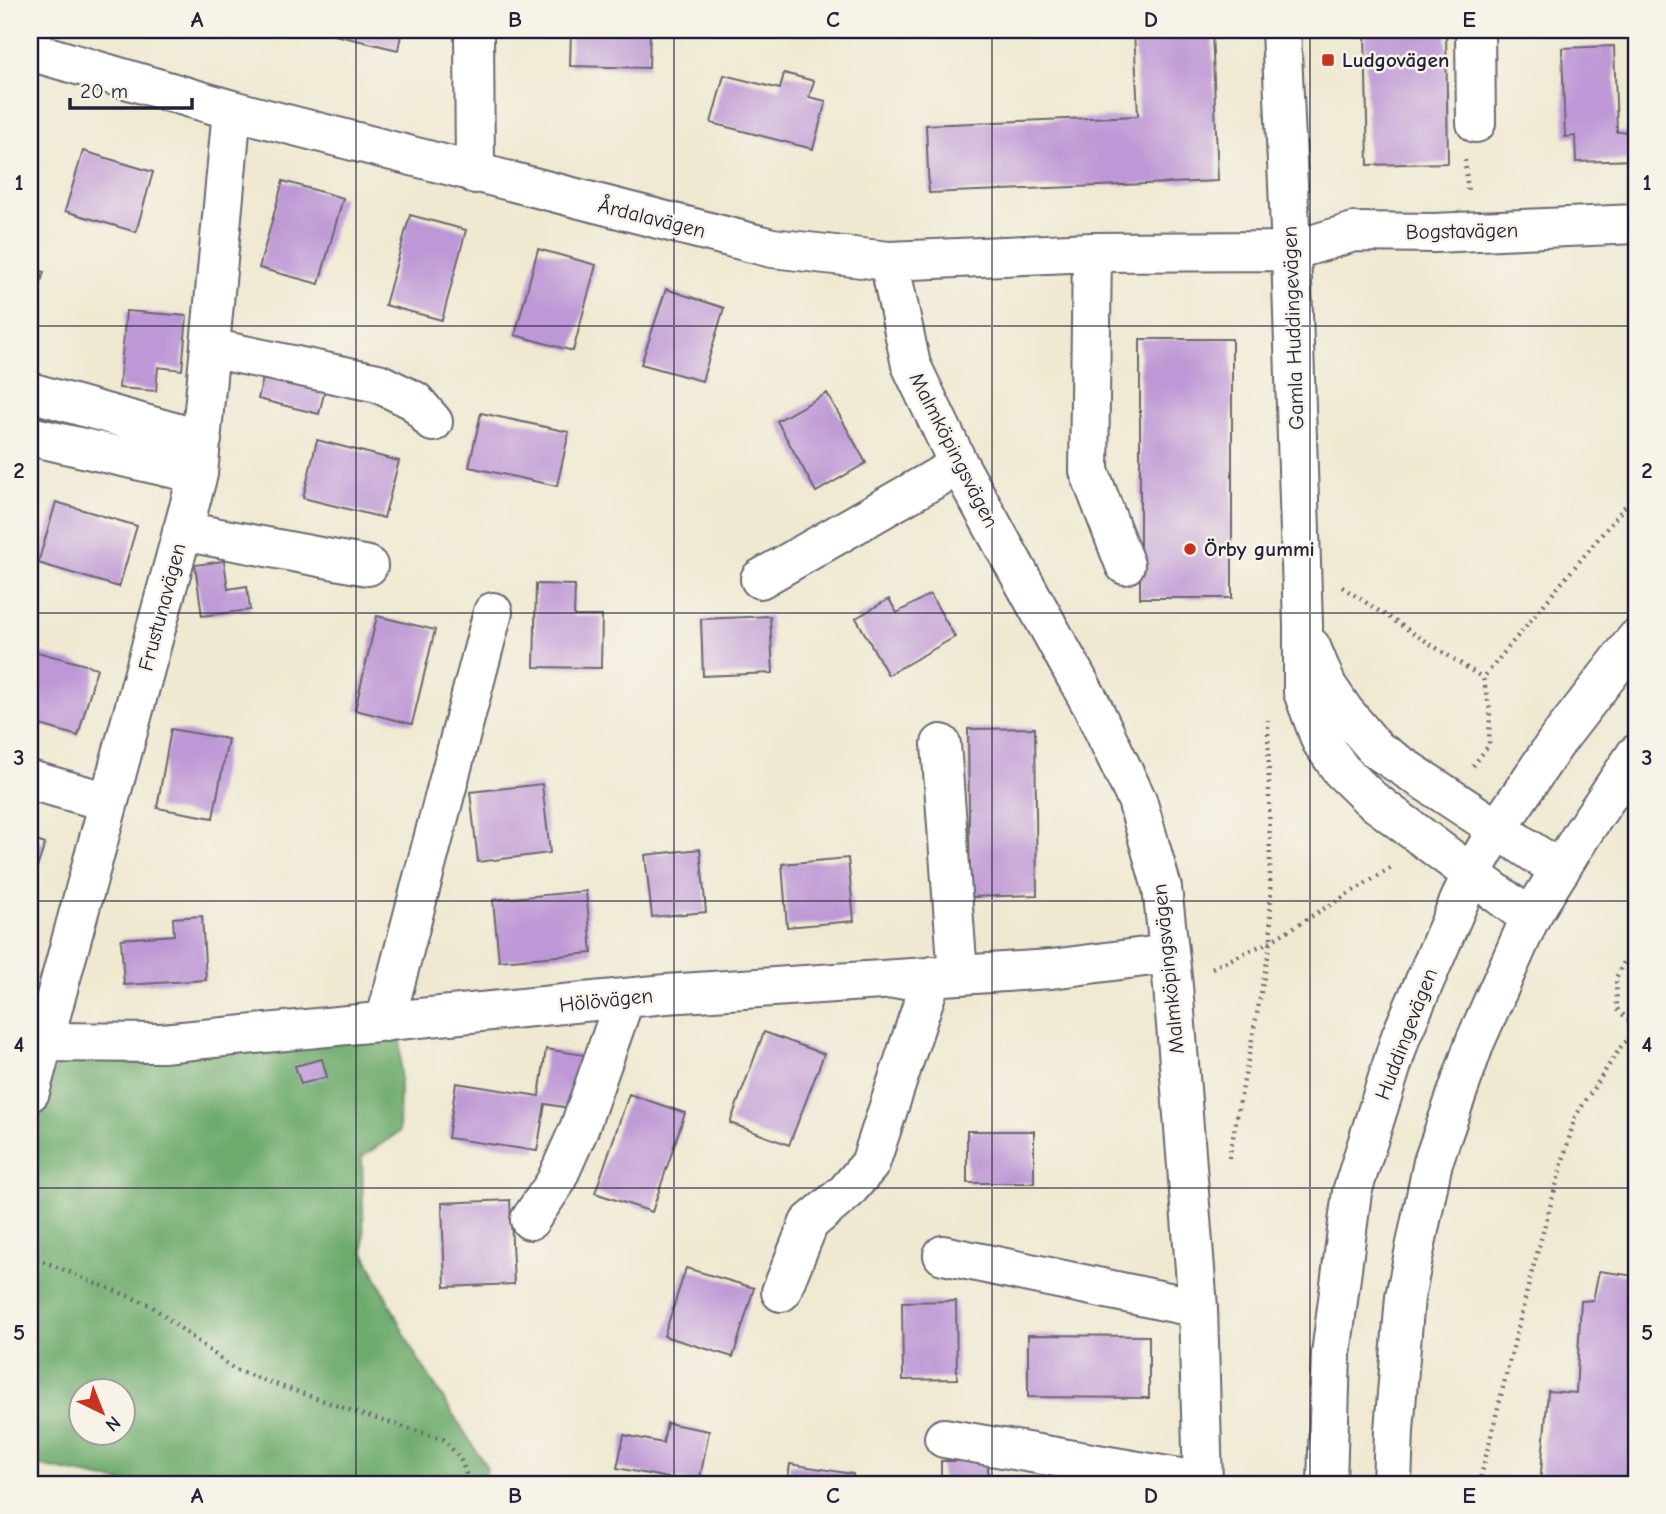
<svg xmlns="http://www.w3.org/2000/svg" width="1666" height="1514" font-family="'Comic Neue',sans-serif">
	<style>
		.forest { fill: #6dab6d; stroke: #486654; stroke-width: 2; fill-rule: evenodd }
		.building { fill: #be98d6 }
		.lines { fill: none; stroke-linecap: round; stroke-linejoin: round }
		.minor-casing { stroke: #6a6870; stroke-width: 42 }
		.major-casing { stroke: #6a6870; stroke-width: 42 }
		.path { stroke: #6a6870; stroke-width: 4.5; stroke-dasharray: 2 5; stroke-linecap: butt }
		.minor { stroke: #fff; stroke-width: 38 }
		.major { stroke: #fff; stroke-width: 38 }
		.grid { fill: none; stroke: #22223b; stroke-width: 2; stroke-opacity: 0.55 }
		.poi-dot { fill: #c8321e; stroke: #f7f3e8; stroke-width: 2.5 }
		.labels { text-anchor: middle; dominant-baseline: central; stroke-width: 5; stroke-linejoin: round; paint-order: stroke }
		.poi-label { font-size: 21px; font-weight: bold; fill: #22223b; stroke: #f7f3e8; text-anchor: start }
		.street-label { font-size: 21px; fill: #22223b; stroke: #f7f3e8 }
		.neatline { fill: none; stroke: #22223b; stroke-width: 2.5 }
		.grid-label { font-size: 23px; text-anchor: middle; font-weight: bold; fill: #22223b }
	</style>
	<rect width="100%" height="100%" fill="#f7f3e8"/>
	<filter id="ink" filterUnits="userSpaceOnUse"><feTurbulence type="fractalNoise" baseFrequency=".0143" numOctaves="2"/><feDisplacementMap in="SourceGraphic" scale="14" xChannelSelector="R" yChannelSelector="G"/><feConvolveMatrix kernelMatrix="1 2 1 2 8 2 1 2 1" color-interpolation-filters="sRGB"/></filter>
	<filter id="wash" filterUnits="userSpaceOnUse"><feTurbulence type="fractalNoise" baseFrequency=".00686" numOctaves="4" result="noise"/><feDisplacementMap in="SourceGraphic" scale="28" xChannelSelector="R" yChannelSelector="G"/><feGaussianBlur stdDeviation="1.57" result="paint"/><feColorMatrix in="noise" values="0 0 0 0 0 0 0 0 0 0 0 0 0 0 0 0 0 1.4 0 .05"/><feComposite in="paint" operator="in"/></filter>
	<g filter="url(#wash)">
		<rect width="100%" height="100%" fill="#efe9d2"/>
		<path class="forest" d="M 401,1034 L 399,1132 L 362,1157 L 364,1252 L 413,1351 L 487,1468 L 483,1484 L 131,1484 L 30,1464 L 30,1154 L 43,1087 L 60,1065 L 107,1054 ZM 80,1392 L 122,1392 L 122,1434 L 80,1434 Z"/>
		<g id="blocks">
			<path class="building" d="M 314,30 L 402,30 L 398,50 Z
				M 571,30 L 650,30 L 649,68 L 570,66 Z
				M 1134,30 L 1212,30 L 1218,181 L 929,193 L 926,125 L 1138,116 Z
				M 1365,30 L 1446,30 L 1448,163 L 1368,165 Z
				M 1614,46 L 1617,132 L 1636,131 L 1636,160 L 1576,162 L 1575,136 L 1565,137 L 1562,48 Z
				M 784,73 L 814,81 L 809,97 L 826,101 L 813,149 L 711,123 L 724,75 L 780,89 Z
				M 83,151 L 153,172 L 136,232 L 65,211 Z
				M 283,181 L 343,198 L 319,284 L 259,268 Z
				M 410,215 L 466,230 L 442,320 L 385,305 Z
				M 538,249 L 596,265 L 573,351 L 515,335 Z
				M 30,268 L 44,272 L 30,318 Z
				M 666,289 L 724,308 L 702,381 L 641,364 Z
				M 126,311 L 187,316 L 182,370 L 158,367 L 156,391 L 119,388 Z
				M 1140,339 L 1232,339 L 1232,598 L 1140,598 Z
				M 266,366 L 327,381 L 319,414 L 258,399 Z
				M 827,393 L 866,463 L 816,492 L 777,421 Z
				M 481,413 L 569,432 L 557,486 L 469,467 Z
				M 317,440 L 399,461 L 384,518 L 303,498 Z
				M 56,502 L 137,526 L 119,587 L 38,563 Z
				M 224,561 L 228,589 L 247,586 L 250,610 L 202,616 L 195,565 Z
				M 536,584 L 575,585 L 574,616 L 602,616 L 601,668 L 534,667 Z
				M 930,594 L 955,637 L 888,675 L 856,618 L 889,599 L 897,613 Z
				M 377,616 L 435,630 L 412,724 L 355,710 Z
				M 770,616 L 773,673 L 703,676 L 701,619 Z
				M 30,650 L 97,668 L 78,736 L 30,722 Z
				M 1035,728 L 1037,895 L 970,897 L 968,729 Z
				M 171,729 L 228,739 L 213,818 L 157,808 Z
				M 542,784 L 550,853 L 478,862 L 470,792 Z
				M 30,839 L 45,844 L 30,888 Z
				M 700,849 L 706,912 L 652,917 L 645,855 Z
				M 848,858 L 854,921 L 787,927 L 782,864 Z
				M 586,891 L 592,953 L 499,961 L 493,900 Z
				M 202,916 L 206,980 L 124,985 L 121,939 L 174,935 L 173,918 Z
				M 764,1032 L 824,1054 L 789,1145 L 730,1123 Z
				M 546,1049 L 584,1055 L 575,1109 L 545,1104 L 537,1151 L 448,1138 L 456,1083 L 539,1096 Z
				M 322,1059 L 327,1077 L 301,1084 L 295,1066 Z
				M 629,1094 L 685,1113 L 652,1212 L 595,1193 Z
				M 967,1131 L 1034,1131 L 1034,1183 L 967,1183 Z
				M 510,1200 L 514,1284 L 445,1287 L 442,1203 Z
				M 686,1268 L 754,1288 L 733,1357 L 664,1336 Z
				M 1599,1271 L 1636,1276 L 1636,1484 L 1540,1484 L 1548,1391 L 1576,1393 L 1581,1301 L 1593,1300 Z
				M 956,1301 L 957,1379 L 903,1380 L 902,1302 Z
				M 1028,1335 L 1149,1336 L 1149,1398 L 1028,1397 Z
				M 667,1423 L 709,1431 L 699,1484 L 617,1468 L 624,1435 L 663,1443 Z
				M 941,1461 L 988,1461 L 988,1484 L 941,1484 Z
				M 790,1464 L 853,1474 L 852,1484 L 787,1484 Z"/>
		</g>
	</g>
	<g filter="url(#ink)">
		<use href="#blocks" fill-opacity="0" stroke="#6a6870" stroke-width="2"/>
		<g class="lines">
			<defs>
				<path id="minor" d="M 474,30 L 475,174
					M 1281,30 L 1291,251 L 1303,625 L 1303,692 L 1321,741 L 1341,770 L 1371,799 L 1530,918
					M 1475,30 L 1476,123
					M 30,51 L 232,110 L 772,248 L 889,261 L 1092,252 L 1291,251 L 1354,232 L 1434,233 L 1636,224
					M 1092,252 L 1089,471 L 1125,565
					M 889,261 L 911,365 L 959,465 L 1091,704 L 1137,800 L 1162,888 L 1173,986 L 1198,1308 L 1203,1484
					M 210,348 L 378,383 L 415,401 L 433,422
					M 30,392 L 202,440
					M 30,436 L 198,474
					M 182,531 L 368,566
					M 760,579 L 959,465
					M 1311,647 L 1327,686 L 1344,711 L 1376,749 L 1560,870
					M 941,744 L 958,975
					M 30,780 L 108,802
					M 385,1022 L 493,612
					M 44,1042 L 162,1043 L 666,994 L 1051,969 L 1168,954
					M 30,1092 L 198,474 L 232,110
					M 530,1220 L 555,1183 L 579,1129 L 625,998
					M 943,1255 L 1198,1308
					M 781,1292 L 809,1223 L 846,1192 L 870,1164 L 932,976
					M 944,1438 L 1203,1482"/>
				<path id="major" d="M 1327,1484 L 1331,1354 L 1352,1192 L 1401,1036 L 1471,874 L 1498,828 L 1557,741 L 1636,639
					M 1392,1484 L 1394,1430 L 1405,1297 L 1433,1162 L 1475,1042 L 1530,918 L 1582,834 L 1636,754"/>
			</defs>
			<use href="#minor" class="minor-casing"/>
			<use href="#major" class="major-casing"/>
			<path class="path" d="M 1465,160 L 1468,193
				M 1342,587 L 1483,678
				M 1473,766 L 1489,745 L 1490,710 L 1483,678 L 1636,493
				M 1628,834 L 1636,842
				M 1636,937 L 1616,978 L 1617,1009 L 1636,1027
				M 1212,968 L 1271,941 L 1394,866
				M 1229,1158 L 1271,941 L 1268,720
				M 30,1256 L 150,1305 L 235,1370 L 364,1415 L 443,1439 L 460,1458 L 470,1484
				M 1479,1484 L 1531,1275 L 1575,1117 L 1622,1045 L 1636,1033"/>
			<use href="#minor" class="minor"/>
			<use href="#major" class="major"/>
		</g>
	</g>
	<path class="grid" d="M 356,30 L 356,1484M 674,30 L 674,1484M 992,30 L 992,1484M 1310,30 L 1310,1484M 30,326 L 1636,326M 30,613 L 1636,613M 30,901 L 1636,901M 30,1188 L 1636,1188"/>
	<g class="poi-dot">
		<rect x="1321" y="53" width="14" height="14" rx="3.5"/>
		<circle cx="1190" cy="549" r="7"/>
	</g>
	<g class="labels">
		<g class="poi-label">
			<text x="1342" y="60">Ludgovägen</text>
			<text x="1204" y="549">Örby gummi</text>
		</g>
		<g class="street-label">
			<text transform="translate(652 218) rotate(14)">Årdalavägen</text>
			<text transform="translate(1462 231) rotate(-1)">Bogstavägen</text>
			<text transform="translate(1293 328) rotate(-92)">Gamla Huddingevägen</text>
			<text transform="translate(954 450) rotate(63)">Malmköpingsvägen</text>
			<text transform="translate(162 607) rotate(-75)">Frustunavägen</text>
			<text transform="translate(1168 969) rotate(-96)">Malmköpingsvägen</text>
			<text transform="translate(606 1000) rotate(-6)">Hölövägen</text>
			<text transform="translate(1406 1034) rotate(-69)">Huddingevägen</text>
		</g>
	</g>
	<rect width="1666" height="1514" fill="none" stroke="#f7f3e8" stroke-width="77"/>
	<g transform="translate(102 1412) rotate(137)"><circle r="33" fill="#f7f3e8" stroke="#a29fa3" stroke-width="2"/>
	<path d="M0-5L12 26L0 18L-12 26Z" fill="#c8321e"/>
	<text y="-10" font-size="19" font-weight="bold" text-anchor="middle" fill="#22223b">N</text>
	</g>
	<path d="M70 98v10h122v-10" fill="none" stroke="#22223b" stroke-width="3.5"/>
	<text x="80" y="98" font-size="21" fill="#22223b" stroke="#f7f3e8" stroke-width="5" paint-order="stroke">20 m</text>
	<rect x="38" y="38" width="1590" height="1438" class="neatline"/>
	<g class="grid-label">
		<text x="197" y="27">A</text>
		<text x="515" y="27">B</text>
		<text x="833" y="27">C</text>
		<text x="1151" y="27">D</text>
		<text x="1469" y="27">E</text>
		<text x="19" y="190">1</text>
		<text x="1647" y="190">1</text>
		<text x="19" y="478">2</text>
		<text x="1647" y="478">2</text>
		<text x="19" y="765">3</text>
		<text x="1647" y="765">3</text>
		<text x="19" y="1052">4</text>
		<text x="1647" y="1052">4</text>
		<text x="19" y="1340">5</text>
		<text x="1647" y="1340">5</text>
		<text x="197" y="1503">A</text>
		<text x="515" y="1503">B</text>
		<text x="833" y="1503">C</text>
		<text x="1151" y="1503">D</text>
		<text x="1469" y="1503">E</text>
	</g>
</svg>
